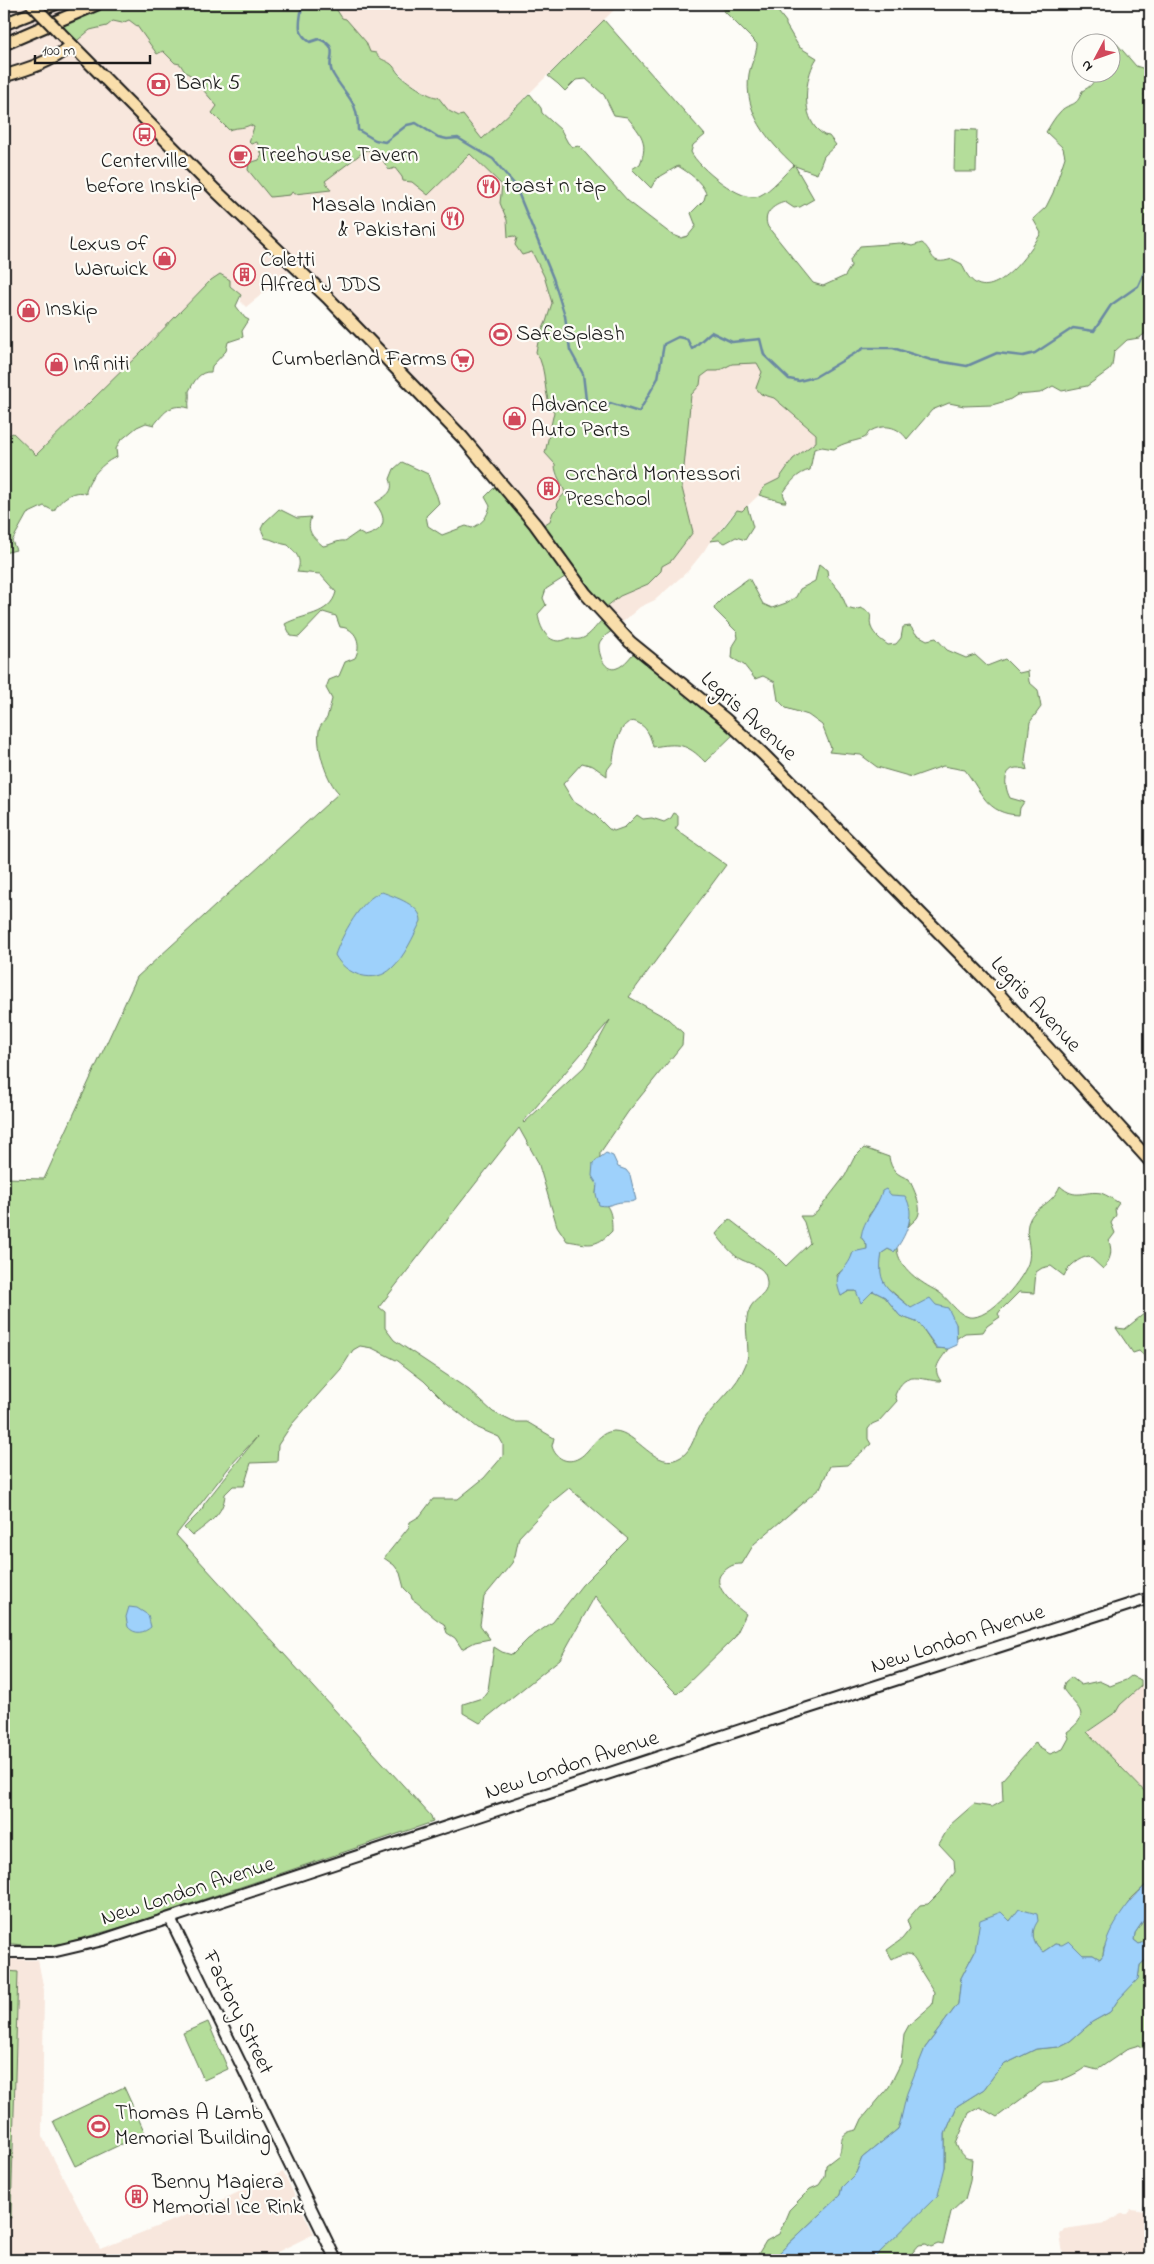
<svg xmlns="http://www.w3.org/2000/svg" width="1154" height="2264" font-family="'Indie Flower',sans-serif">
	<style>
		.built { fill: #f8e7dd }
		.green { fill: #b4dd9a; stroke: #687c5b; fill-rule: evenodd }
		.water { fill: #9ed1fb; stroke: #6a89a2 }
		.lines { fill: none; stroke-linecap: round; stroke-linejoin: round }
		.stream { stroke: #6a89a2; stroke-width: 2.5 }
		.secondary-casing { stroke: #1c1c1c; stroke-width: 14 }
		.primary-casing { stroke: #1c1c1c; stroke-width: 15 }
		.secondary { stroke: #fdfcf7; stroke-width: 10 }
		.primary { stroke: #f9deab; stroke-width: 11 }
		.primary-bridge-casing { stroke: #1c1c1c; stroke-width: 15; stroke-linecap: butt }
		.primary-bridge { stroke: #f9deab; stroke-width: 11 }
		.labels { text-anchor: middle; dominant-baseline: central; stroke-width: 4.5; stroke-linejoin: round; paint-order: stroke }
		.poi-label { font-size: 22px; fill: #1c1c1c; stroke: #fdfcf7; text-anchor: start }
		.street-label { font-size: 22px; fill: #1c1c1c; stroke: #fdfcf7 }
	</style>
	<rect width="100%" height="100%" fill="#fdfcf7"/>
	<filter id="ink" filterUnits="userSpaceOnUse"><feTurbulence type="fractalNoise" baseFrequency=".02" numOctaves="2"/><feDisplacementMap in="SourceGraphic" scale="10" xChannelSelector="R" yChannelSelector="G"/><feConvolveMatrix kernelMatrix="1 2 1 2 8 2 1 2 1" color-interpolation-filters="sRGB"/></filter>
	<g filter="url(#ink)">
		<path class="built" d="M 4,4 L 99,4 L 73,44 L 90,30 L 107,26 L 113,21 L 122,23 L 129,20 L 137,26 L 157,53 L 163,51 L 175,63 L 180,64 L 185,72 L 192,76 L 194,85 L 202,78 L 207,93 L 234,128 L 250,124 L 254,128 L 262,155 L 259,160 L 252,162 L 295,194 L 330,190 L 324,181 L 366,150 L 373,150 L 380,155 L 388,170 L 395,168 L 402,177 L 465,157 L 470,153 L 502,185 L 500,203 L 507,220 L 508,236 L 514,236 L 532,252 L 544,276 L 552,303 L 546,322 L 539,337 L 537,353 L 543,363 L 548,404 L 554,412 L 545,453 L 555,464 L 555,474 L 563,485 L 565,493 L 557,502 L 559,506 L 553,512 L 550,521 L 537,529 L 496,481 L 293,269 L 246,307 L 241,302 L 241,295 L 228,283 L 211,280 L 145,349 L 36,455 L 13,433 L 4,437 Z
			M 333,4 L 620,4 L 483,139 L 460,116 L 449,111 L 417,86 L 412,85 L 390,64 L 381,61 L 376,53 L 370,52 L 366,42 L 342,18 Z
			M 757,363 L 762,372 L 761,394 L 774,398 L 816,434 L 816,442 L 793,459 L 779,479 L 765,486 L 759,495 L 742,511 L 736,510 L 721,529 L 720,533 L 709,543 L 704,551 L 688,571 L 655,600 L 640,607 L 616,628 L 601,611 L 620,596 L 648,584 L 661,571 L 662,566 L 671,561 L 693,532 L 682,488 L 691,395 L 700,385 L 701,377 L 709,371 L 718,371 L 732,364 Z
			M 1141,1683 L 1150,1690 L 1150,1797 L 1087,1733 L 1116,1712 L 1120,1705 L 1141,1686 Z
			M 4,1959 L 38,1960 L 44,1990 L 42,2136 L 100,2249 L 199,2210 L 283,2172 L 314,2234 L 261,2260 L 4,2260 Z
			M 1150,2207 L 1150,2260 L 1064,2260 L 1060,2235 L 1064,2229 L 1106,2223 L 1121,2214 L 1127,2214 L 1131,2209 L 1146,2211 Z"/>
		<path class="green" d="M 99,4 L 333,4 L 342,18 L 346,19 L 366,42 L 370,52 L 376,53 C 381,61 384,59 391,64 C 394,66 396,71 398,73 C 404,80 430,98 438,97 L 449,111 L 459,116 L 463,115 L 482,139 L 530,94 L 541,108 L 542,113 L 561,130 L 568,143 L 573,147 L 579,146 L 628,201 L 671,234 L 681,238 L 688,236 L 696,226 L 691,213 L 704,200 L 706,193 C 700,180 689,173 678,166 L 656,179 L 651,188 L 632,169 L 640,164 C 649,142 641,134 627,117 L 614,115 L 604,95 L 586,79 L 576,80 L 565,91 L 558,84 L 548,76 L 604,20 L 705,135 L 693,145 L 691,152 C 698,167 742,204 759,196 C 772,190 784,174 794,165 C 768,141 743,112 749,74 C 751,63 757,53 757,44 L 717,4 L 772,4 L 786,22 L 786,25 L 799,47 L 817,58 C 806,74 802,106 813,124 C 815,128 820,132 824,135 L 829,136 L 836,145 L 824,156 L 817,174 L 795,166 L 814,199 L 800,207 L 794,208 L 785,202 C 773,205 762,214 768,227 L 813,283 L 823,286 L 845,276 L 851,266 L 850,260 L 860,246 L 900,243 L 912,246 L 922,243 C 935,252 928,267 952,259 L 962,264 C 982,317 1026,259 1041,233 L 1033,219 L 1046,207 L 1053,193 L 1065,157 L 1063,148 L 1046,132 C 1050,126 1054,118 1060,112 C 1068,102 1077,109 1082,91 C 1090,87 1096,82 1096,73 L 1112,72 L 1112,49 L 1117,44 L 1136,66 L 1145,69 L 1150,76 L 1150,82 L 1146,87 L 1144,95 L 1150,106 L 1150,330 L 1139,338 L 1127,340 L 1114,352 L 1112,366 L 1109,370 L 1087,386 L 1062,391 L 1053,386 L 1040,393 L 1017,395 L 1009,400 L 992,405 L 964,406 L 949,403 L 932,410 L 907,439 C 898,426 883,423 869,432 C 867,434 867,437 864,438 C 853,442 844,442 834,449 L 822,447 L 814,449 L 810,470 C 797,473 791,482 783,493 L 786,502 L 783,502 L 759,495 L 765,486 L 779,479 L 793,459 L 816,442 L 816,434 L 774,398 L 761,394 L 756,388 L 762,372 L 757,363 L 732,364 L 718,371 L 709,371 L 701,377 L 700,385 L 691,395 L 682,488 L 693,532 L 671,561 L 662,566 L 661,571 L 648,584 L 620,596 L 601,611 L 568,575 L 546,589 L 543,598 L 546,605 L 538,614 C 540,631 551,648 569,638 C 587,644 592,629 605,617 L 616,628 C 611,632 601,637 599,644 C 598,654 605,673 617,668 C 624,666 632,655 637,649 L 737,731 L 705,762 C 687,743 678,743 653,747 C 651,738 648,729 640,724 C 621,711 614,750 613,761 C 612,764 609,767 607,770 L 607,776 L 593,766 L 582,763 L 563,784 L 574,802 L 595,815 L 609,829 L 614,831 L 625,827 L 637,815 L 643,819 L 652,818 L 664,822 L 671,818 L 674,813 L 678,815 L 678,825 L 675,829 L 726,865 L 629,997 L 668,1019 L 683,1033 L 682,1045 L 628,1112 L 600,1153 L 600,1157 L 593,1163 L 597,1184 L 596,1194 C 610,1207 612,1212 612,1231 C 595,1249 588,1244 567,1241 L 557,1226 L 538,1162 L 519,1128 L 379,1307 L 385,1312 L 385,1328 L 394,1340 L 469,1390 L 493,1412 L 513,1422 L 527,1422 L 554,1438 L 552,1446 C 555,1458 567,1465 579,1458 C 591,1451 597,1432 614,1431 C 637,1431 656,1473 681,1457 C 693,1450 695,1432 702,1422 C 716,1402 737,1388 746,1364 C 752,1347 741,1326 750,1308 C 756,1296 771,1296 766,1277 C 764,1267 751,1264 742,1260 C 733,1256 722,1242 716,1234 L 729,1219 L 773,1253 L 786,1266 L 810,1243 L 804,1222 L 800,1216 L 811,1216 L 817,1212 L 845,1176 L 854,1158 L 864,1148 L 889,1157 C 891,1170 897,1175 909,1179 C 913,1188 924,1208 917,1218 C 915,1221 911,1223 908,1227 L 910,1222 L 879,1202 L 869,1215 L 861,1237 L 867,1245 L 867,1250 L 853,1252 L 850,1263 L 837,1275 L 841,1296 L 849,1291 L 873,1291 L 885,1297 L 900,1316 L 919,1323 L 936,1348 L 948,1349 C 940,1361 931,1368 941,1381 C 921,1381 906,1368 895,1395 L 897,1401 L 879,1421 L 872,1424 L 868,1429 L 868,1439 L 871,1444 L 847,1465 L 830,1466 L 820,1488 L 754,1544 L 742,1564 C 733,1564 730,1566 724,1571 C 707,1583 735,1606 746,1614 L 735,1637 L 677,1694 L 647,1664 L 595,1596 L 560,1659 L 480,1723 L 463,1713 L 463,1704 L 482,1698 L 488,1690 L 494,1647 L 502,1652 L 512,1655 L 528,1639 L 553,1622 L 582,1585 L 628,1539 L 569,1488 L 553,1501 L 519,1537 L 515,1556 L 512,1563 L 484,1597 L 480,1625 L 490,1639 L 475,1642 L 462,1649 L 455,1638 L 447,1633 L 444,1624 C 431,1617 424,1607 412,1599 L 411,1595 L 404,1588 L 400,1573 L 394,1565 L 384,1558 L 409,1527 L 410,1522 L 420,1516 L 433,1499 L 458,1499 L 484,1478 L 503,1456 L 503,1444 L 499,1437 L 478,1428 L 443,1400 L 424,1381 L 398,1361 L 372,1348 L 360,1346 L 353,1350 L 341,1369 L 292,1424 L 278,1445 L 277,1462 L 251,1463 L 244,1486 L 233,1486 L 225,1494 C 224,1515 207,1524 192,1536 L 184,1528 L 202,1510 L 204,1504 L 257,1437 L 231,1465 L 176,1535 L 431,1816 L 433,1822 L 125,1926 L 58,1945 L 41,1947 L 4,1943 L 4,1178 L 44,1179 L 137,977 L 339,793 C 327,782 316,748 319,731 C 319,726 324,722 327,718 C 329,712 330,705 332,699 L 326,688 L 329,680 L 339,676 L 345,662 L 355,658 C 362,645 357,628 340,627 L 336,616 L 323,612 L 299,637 L 291,636 L 285,624 C 302,614 330,616 336,592 L 320,574 L 297,572 C 303,559 296,553 288,545 C 279,544 273,539 265,538 L 261,529 L 264,523 L 279,509 L 297,518 L 311,517 C 306,532 313,537 323,546 C 332,545 337,540 345,541 L 358,532 L 365,536 C 387,530 387,518 375,503 C 386,496 395,492 390,479 L 394,469 L 402,462 L 428,474 C 430,484 437,492 439,503 L 426,516 L 428,526 L 442,535 L 466,526 L 472,528 C 483,523 487,517 490,506 L 485,497 L 498,484 L 537,529 L 550,521 L 553,512 L 558,507 L 557,502 L 565,493 C 562,482 555,476 555,464 L 545,453 L 554,412 C 541,394 549,372 536,352 L 539,337 L 546,322 L 552,303 L 544,276 L 532,252 L 522,255 L 515,245 L 517,238 L 514,236 L 508,237 L 507,220 L 500,203 L 502,185 L 470,154 L 428,195 L 412,182 L 403,181 L 402,177 L 395,168 L 389,170 C 382,160 379,150 366,150 L 325,181 L 331,190 L 295,194 L 292,192 L 290,195 L 270,197 L 248,170 L 249,163 L 259,160 L 262,155 L 257,142 L 251,144 L 249,142 L 254,127 L 250,125 C 242,129 236,127 229,130 L 212,113 L 217,106 L 204,91 L 206,86 L 202,79 L 194,86 L 192,76 L 185,72 L 180,64 L 175,63 L 163,51 L 157,54 L 137,26 L 129,20 L 122,23 L 113,21 L 107,26 L 90,30 L 73,44 L 55,27 ZM 610,1020 L 584,1067 L 524,1123 L 523,1122 Z
			M 955,129 L 977,130 L 976,172 L 954,172 Z
			M 220,274 L 230,280 L 230,286 L 241,295 L 236,306 L 245,318 L 249,320 L 242,331 L 243,337 L 228,342 L 226,351 L 212,366 L 211,372 C 199,371 194,382 189,391 C 190,398 188,402 189,408 C 171,403 165,411 154,425 L 146,423 L 137,427 L 120,441 L 116,449 L 117,457 C 105,460 85,481 86,494 C 73,488 59,501 54,511 L 44,506 L 27,514 L 12,541 L 16,550 L 4,553 L 4,437 L 13,433 L 36,455 L 144,349 L 211,280 Z
			M 747,506 L 753,527 L 745,540 L 736,537 L 725,543 L 719,540 L 710,541 C 721,532 729,521 737,510 L 742,511 Z
			M 819,564 L 827,570 L 828,577 L 841,593 L 847,608 L 854,610 L 861,608 C 876,616 868,615 871,627 C 874,635 881,640 888,645 L 896,644 L 901,638 L 903,627 L 910,626 L 916,634 L 927,640 L 936,638 L 947,650 L 966,658 L 975,655 L 987,666 L 1005,659 L 1019,673 L 1028,671 L 1029,682 L 1038,690 L 1041,707 L 1030,722 L 1025,760 L 1027,770 C 1004,761 1002,783 1010,798 L 1024,802 L 1020,808 L 1019,815 C 986,814 982,792 965,770 L 943,766 L 912,777 L 877,767 L 861,755 L 829,752 L 831,748 L 822,725 L 808,715 L 786,708 L 778,700 L 775,682 L 763,676 L 755,679 L 744,665 L 732,658 L 733,646 L 738,638 L 737,632 L 714,609 L 715,606 L 728,593 L 749,578 L 763,604 L 772,608 L 786,603 L 796,597 L 800,589 L 815,581 Z
			M 1060,1186 C 1076,1201 1084,1190 1101,1193 C 1107,1195 1114,1200 1119,1203 L 1115,1209 L 1116,1215 L 1111,1223 L 1115,1233 L 1109,1241 C 1113,1253 1110,1260 1103,1269 L 1089,1256 C 1079,1258 1068,1266 1064,1276 L 1051,1266 L 1042,1268 L 1036,1272 L 1034,1293 L 1019,1292 L 1000,1311 L 998,1314 L 1000,1317 L 987,1326 L 983,1332 L 965,1333 L 956,1339 L 956,1324 L 911,1308 L 882,1283 L 879,1268 L 882,1253 L 888,1249 L 894,1252 L 897,1248 C 898,1268 921,1283 937,1291 C 949,1298 956,1314 969,1317 C 989,1321 1026,1277 1029,1260 C 1032,1246 1023,1232 1030,1219 C 1037,1205 1051,1206 1060,1186 Z
			M 1150,1309 L 1150,1361 L 1139,1351 L 1133,1353 L 1116,1328 L 1125,1329 Z
			M 1131,1676 L 1141,1680 L 1141,1686 L 1120,1705 L 1116,1712 L 1087,1732 L 1150,1797 L 1150,1881 L 1132,1898 L 1104,1948 L 1103,1955 L 1100,1959 L 1093,1955 L 1083,1955 L 1055,1944 L 1043,1952 C 1029,1942 1033,1928 1037,1915 L 1020,1909 L 1010,1921 L 979,1938 L 975,1951 L 961,1978 L 958,2004 L 925,2048 L 898,2129 L 862,2158 L 856,2173 L 842,2187 L 840,2195 L 779,2253 L 773,2260 L 742,2260 L 743,2258 L 749,2260 L 757,2256 L 766,2241 L 779,2234 L 789,2210 L 810,2189 L 819,2185 L 825,2176 L 826,2165 L 839,2155 C 844,2143 836,2133 857,2130 L 862,2119 L 889,2087 L 901,2063 L 904,2034 L 909,2025 L 932,2005 L 934,1992 C 930,1985 925,1978 921,1971 C 914,1956 911,1948 892,1959 L 887,1950 L 902,1939 L 910,1929 L 907,1920 L 920,1905 L 928,1904 L 940,1892 L 955,1872 L 954,1860 L 939,1844 L 950,1825 L 974,1804 L 992,1807 L 1003,1801 L 1002,1780 L 1036,1742 L 1038,1747 L 1050,1754 L 1063,1749 L 1069,1738 L 1067,1732 C 1093,1713 1077,1709 1063,1689 L 1065,1682 L 1071,1677 L 1081,1685 L 1099,1681 L 1110,1686 L 1126,1680 Z
			M 1150,1911 L 1150,1939 L 1139,1944 L 1134,1940 L 1135,1933 Z
			M 1150,1956 L 1150,2044 L 1145,2049 L 1139,2045 L 1129,2048 L 1097,2070 L 1086,2067 C 1075,2075 1056,2084 1043,2083 L 997,2117 L 980,2107 L 969,2113 L 956,2144 C 959,2152 963,2159 972,2159 L 970,2181 L 965,2199 L 951,2212 L 943,2245 L 938,2244 L 931,2247 L 926,2244 L 919,2245 L 906,2260 L 872,2260 L 921,2211 L 945,2167 L 945,2134 L 957,2106 L 984,2089 L 995,2074 L 1005,2064 L 1036,2049 L 1058,2047 L 1070,2041 L 1092,2022 L 1110,2012 L 1118,2000 L 1138,1978 L 1140,1965 Z
			M 8,1971 L 18,1972 L 11,2218 L 7,2217 L 10,2161 L 7,2161 L 6,2217 L 4,2217 L 7,2013 L 4,1999 L 4,1980 L 6,1983 Z
			M 208,2022 L 228,2069 L 204,2080 L 183,2033 Z
			M 124,2087 L 145,2133 L 75,2166 L 53,2121 Z"/>
		<path class="water" d="M 382,892 C 395,897 421,905 421,921 C 413,937 405,956 392,968 C 375,985 345,975 335,955 C 341,937 362,897 382,892 Z
			M 606,1153 L 613,1156 L 618,1167 L 626,1170 L 630,1175 L 636,1200 C 631,1203 629,1201 623,1202 C 614,1202 609,1208 599,1205 L 596,1194 L 597,1184 L 592,1176 L 593,1163 Z
			M 886,1189 L 891,1195 L 905,1196 C 917,1215 905,1237 894,1252 L 888,1249 L 882,1253 C 876,1286 889,1289 911,1308 L 930,1298 L 936,1305 L 948,1308 L 956,1324 L 957,1345 L 948,1349 L 937,1348 L 919,1323 L 900,1316 L 885,1297 L 873,1291 L 861,1303 L 856,1291 L 849,1291 L 841,1296 C 830,1268 846,1276 853,1252 L 867,1249 L 867,1245 L 861,1237 C 863,1219 878,1208 882,1191 Z
			M 129,1607 L 137,1608 L 148,1615 L 151,1627 C 144,1633 135,1635 128,1627 L 126,1617 Z
			M 1150,1881 L 1150,1911 L 1135,1933 L 1134,1940 L 1139,1944 L 1150,1939 L 1150,1956 L 1140,1965 L 1138,1979 L 1118,2000 L 1110,2012 L 1092,2022 L 1070,2041 L 1058,2047 L 1036,2049 L 1005,2064 L 995,2074 L 984,2089 L 957,2106 L 945,2134 L 945,2167 L 938,2195 L 872,2260 L 773,2260 L 779,2253 L 840,2195 L 842,2187 L 856,2173 L 862,2158 L 898,2129 L 900,2123 L 907,2093 L 925,2048 L 958,2004 L 961,1978 L 975,1951 L 980,1920 L 1001,1912 L 1010,1921 L 1019,1909 L 1037,1914 L 1038,1921 C 1030,1932 1032,1944 1043,1952 L 1055,1944 L 1062,1945 L 1069,1941 L 1083,1955 L 1093,1955 L 1100,1959 L 1103,1955 C 1108,1926 1130,1900 1150,1881 Z"/>
		<g class="lines">
			<path class="stream" d="M 302,4 C 301,21 294,31 310,42 L 319,39 C 343,48 324,60 333,74 C 346,97 358,99 358,130 L 375,140 L 385,142 L 407,125 L 416,123 L 438,137 L 447,139 L 458,138 L 493,159 L 515,185 L 553,278 L 565,316 L 570,350 L 583,374 L 586,400
				M 605,409 L 610,403 L 639,412 L 658,378 L 664,344 L 678,337 L 687,339 L 692,349 L 711,332 L 732,342 L 760,339 L 764,355 L 789,379 L 799,381 L 815,377 L 864,348 L 893,348 L 931,360 L 967,366 L 997,353 L 1023,356 L 1035,353 L 1073,328 L 1094,331 L 1111,305 L 1138,286 L 1147,266 L 1150,239"/>
			<defs>
				<path id="secondary" d="M 170,1918 L 336,2260
					M 4,1952 L 52,1952 L 103,1940 L 780,1717 L 1150,1598"/>
				<path id="primary" d="M 4,24 L 55,4
					M 60,33 L 215,190 L 327,297 L 462,437 L 535,524 L 585,593 L 630,642 L 725,719 L 763,754 L 987,981 L 1150,1161
					M 4,44 L 97,4
					M 4,76 C 28,69 51,62 71,46"/>
			</defs>
			<use href="#secondary" class="secondary-casing"/>
			<use href="#primary" class="primary-casing"/>
			<use href="#secondary" class="secondary"/>
			<use href="#primary" class="primary"/>
			<defs>
				<path id="primary-bridge" d="M 32,4 L 60,33"/>
			</defs>
			<use href="#primary-bridge" class="primary-bridge-casing"/>
			<use href="#primary-bridge" class="primary-bridge"/>
		</g>
	</g>
	<defs>
		<symbol id="bank-ring" viewBox="-11 -11 22 22"><circle r="9.5" fill="#fdfcf7" stroke="#d1495b" stroke-width="1.5"/><path d="M-6-4H6V4H-6ZM0-2.3a2.3 2.3 0 1 0 0 4.6a2.3 2.3 0 1 0 0-4.6Z" fill="#d1495b"/></symbol>
		<symbol id="bus-ring" viewBox="-11 -11 22 22"><circle r="9.5" fill="#fdfcf7" stroke="#d1495b" stroke-width="1.5"/><path d="M-5-6H5V4H4V6H2V4H-2V6H-4V4H-5ZM-3.5-4V0h7V-4ZM-3.5 1.2v1.5H-2V1.2ZM2 1.2v1.5H3.5V1.2Z" fill="#d1495b"/></symbol>
		<symbol id="cafe-ring" viewBox="-11 -11 22 22"><circle r="9.5" fill="#fdfcf7" stroke="#d1495b" stroke-width="1.5"/><path d="M-5.5-4.5H6V0H3Q3 3.5 0 3.5H-2.5Q-5.5 3.5-5.5 0ZM3-3.2v2h1.7v-2ZM-6 4.5H4V6H-6Z" fill="#d1495b"/></symbol>
		<symbol id="restaurant-ring" viewBox="-11 -11 22 22"><circle r="9.5" fill="#fdfcf7" stroke="#d1495b" stroke-width="1.5"/><path d="M-5-6h1v4h1v-4h1v4h1v-4h1v5L-1.5 .5V6h-2V.5L-5-1ZM5-6V6H3V1.5H1.5Q1.5-4 5-6Z" fill="#d1495b"/></symbol>
		<symbol id="shop-ring" viewBox="-11 -11 22 22"><circle r="9.5" fill="#fdfcf7" stroke="#d1495b" stroke-width="1.5"/><path d="M-5-2.5h2.3a2.7 3.5 0 0 1 5.4 0H5L5.5 6h-11ZM-1.5-2.5h3a1.5 2.3 0 0 0-3 0Z" fill="#d1495b"/></symbol>
		<symbol id="building-ring" viewBox="-11 -11 22 22"><circle r="9.5" fill="#fdfcf7" stroke="#d1495b" stroke-width="1.5"/><path d="M-4-6H4V6H1V3H-1V6H-4ZM-2.5-4.3h1.7v1.8h-1.7ZM.8-4.3h1.7v1.8H.8ZM-2.5-1h1.7V.8h-1.7ZM.8-1h1.7V.8H.8Z" fill="#d1495b"/></symbol>
		<symbol id="stadium-ring" viewBox="-11 -11 22 22"><circle r="9.5" fill="#fdfcf7" stroke="#d1495b" stroke-width="1.5"/><path d="M0-5a6.5 5 0 1 0 0 10a6.5 5 0 1 0 0-10ZM-3.5-1.8h7v3.6h-7Z" fill="#d1495b"/></symbol>
		<symbol id="supermarket-ring" viewBox="-11 -11 22 22"><circle r="9.5" fill="#fdfcf7" stroke="#d1495b" stroke-width="1.5"/><path d="M-6-5.5h2.5l.6 2H6L4.5 2H-2.5L-4.4-4H-6ZM-1.5 3.2a1.3 1.3 0 1 0 .1 0ZM3 3.2a1.3 1.3 0 1 0 .1 0Z" fill="#d1495b"/></symbol>
	</defs>
	<g fill-rule="evenodd">
		<use href="#bank-ring" x="146" y="72" width="25" height="25"/>
		<use href="#bus-ring" x="132" y="122" width="25" height="25"/>
		<use href="#cafe-ring" x="228" y="144" width="25" height="25"/>
		<use href="#restaurant-ring" x="476" y="174" width="25" height="25"/>
		<use href="#restaurant-ring" x="440" y="206" width="25" height="25"/>
		<use href="#shop-ring" x="152" y="246" width="25" height="25"/>
		<use href="#building-ring" x="232" y="262" width="25" height="25"/>
		<use href="#shop-ring" x="16" y="298" width="25" height="25"/>
		<use href="#stadium-ring" x="488" y="322" width="25" height="25"/>
		<use href="#supermarket-ring" x="450" y="348" width="25" height="25"/>
		<use href="#shop-ring" x="44" y="352" width="25" height="25"/>
		<use href="#shop-ring" x="502" y="406" width="25" height="25"/>
		<use href="#building-ring" x="536" y="476" width="25" height="25"/>
		<use href="#stadium-ring" x="86" y="2114" width="25" height="25"/>
		<use href="#building-ring" x="124" y="2184" width="25" height="25"/>
	</g>
	<g class="labels">
		<g class="poi-label">
			<text x="175" y="84">Bank 5</text>
			<text x="257" y="156">Treehouse Tavern</text>
			<text x="144" y="162" text-anchor="middle">Centerville<tspan x="144" dy="25">before Inskip</tspan></text>
			<text x="504" y="187">toast n tap</text>
			<text x="436" y="206" text-anchor="end">Masala Indian<tspan x="436" dy="25">&amp; Pakistani</tspan></text>
			<text x="148" y="245" text-anchor="end">Lexus of<tspan x="148" dy="25">Warwick</tspan></text>
			<text x="260" y="261">Coletti<tspan x="260" dy="25">Alfred J DDS</tspan></text>
			<text x="45" y="310">Inskip</text>
			<text x="516" y="335">SafeSplash</text>
			<text x="447" y="360" text-anchor="end">Cumberland Farms</text>
			<text x="73" y="365">Infiniti</text>
			<text x="531" y="406">Advance<tspan x="531" dy="25">Auto Parts</tspan></text>
			<text x="565" y="475">Orchard Montessori<tspan x="565" dy="25">Preschool</tspan></text>
			<text x="115" y="2114">Thomas A Lamb<tspan x="115" dy="25">Memorial Building</tspan></text>
			<text x="152" y="2183">Benny Magiera<tspan x="152" dy="25">Memorial Ice Rink</tspan></text>
		</g>
		<g class="street-label">
			<text transform="translate(748 717) rotate(42)">Legris Avenue</text>
			<text transform="translate(1035 1005) rotate(47)">Legris Avenue</text>
			<text transform="translate(958 1640) rotate(-18)">New London Avenue</text>
			<text transform="translate(572 1766) rotate(-18)">New London Avenue</text>
			<text transform="translate(188 1892) rotate(-18)">New London Avenue</text>
			<text transform="translate(237 2013) rotate(64)">Factory Street</text>
		</g>
	</g>
	<rect width="1154" height="2264" fill="none" stroke="#fdfcf7" stroke-width="20"/>
	<rect x="10" y="10" width="1134" height="2244" fill="none" stroke="#1c1c1c" stroke-width="2" filter="url(#ink)"/>
	<g transform="translate(1096 58) rotate(229)"><circle r="24" fill="#fdfcf7" stroke="#a3a29f"/>
	<path d="M0-4L9 19L0 12L-9 19Z" fill="#d1495b"/>
	<text y="-8" font-size="14" font-weight="bold" text-anchor="middle" fill="#1c1c1c">N</text>
	</g>
	<path d="M35 55v8h115v-8" fill="none" stroke="#1c1c1c" stroke-width="2.5"/>
	<text x="42" y="55" font-size="15" fill="#1c1c1c" stroke="#fdfcf7" stroke-width="4" paint-order="stroke">100 m</text>
</svg>
